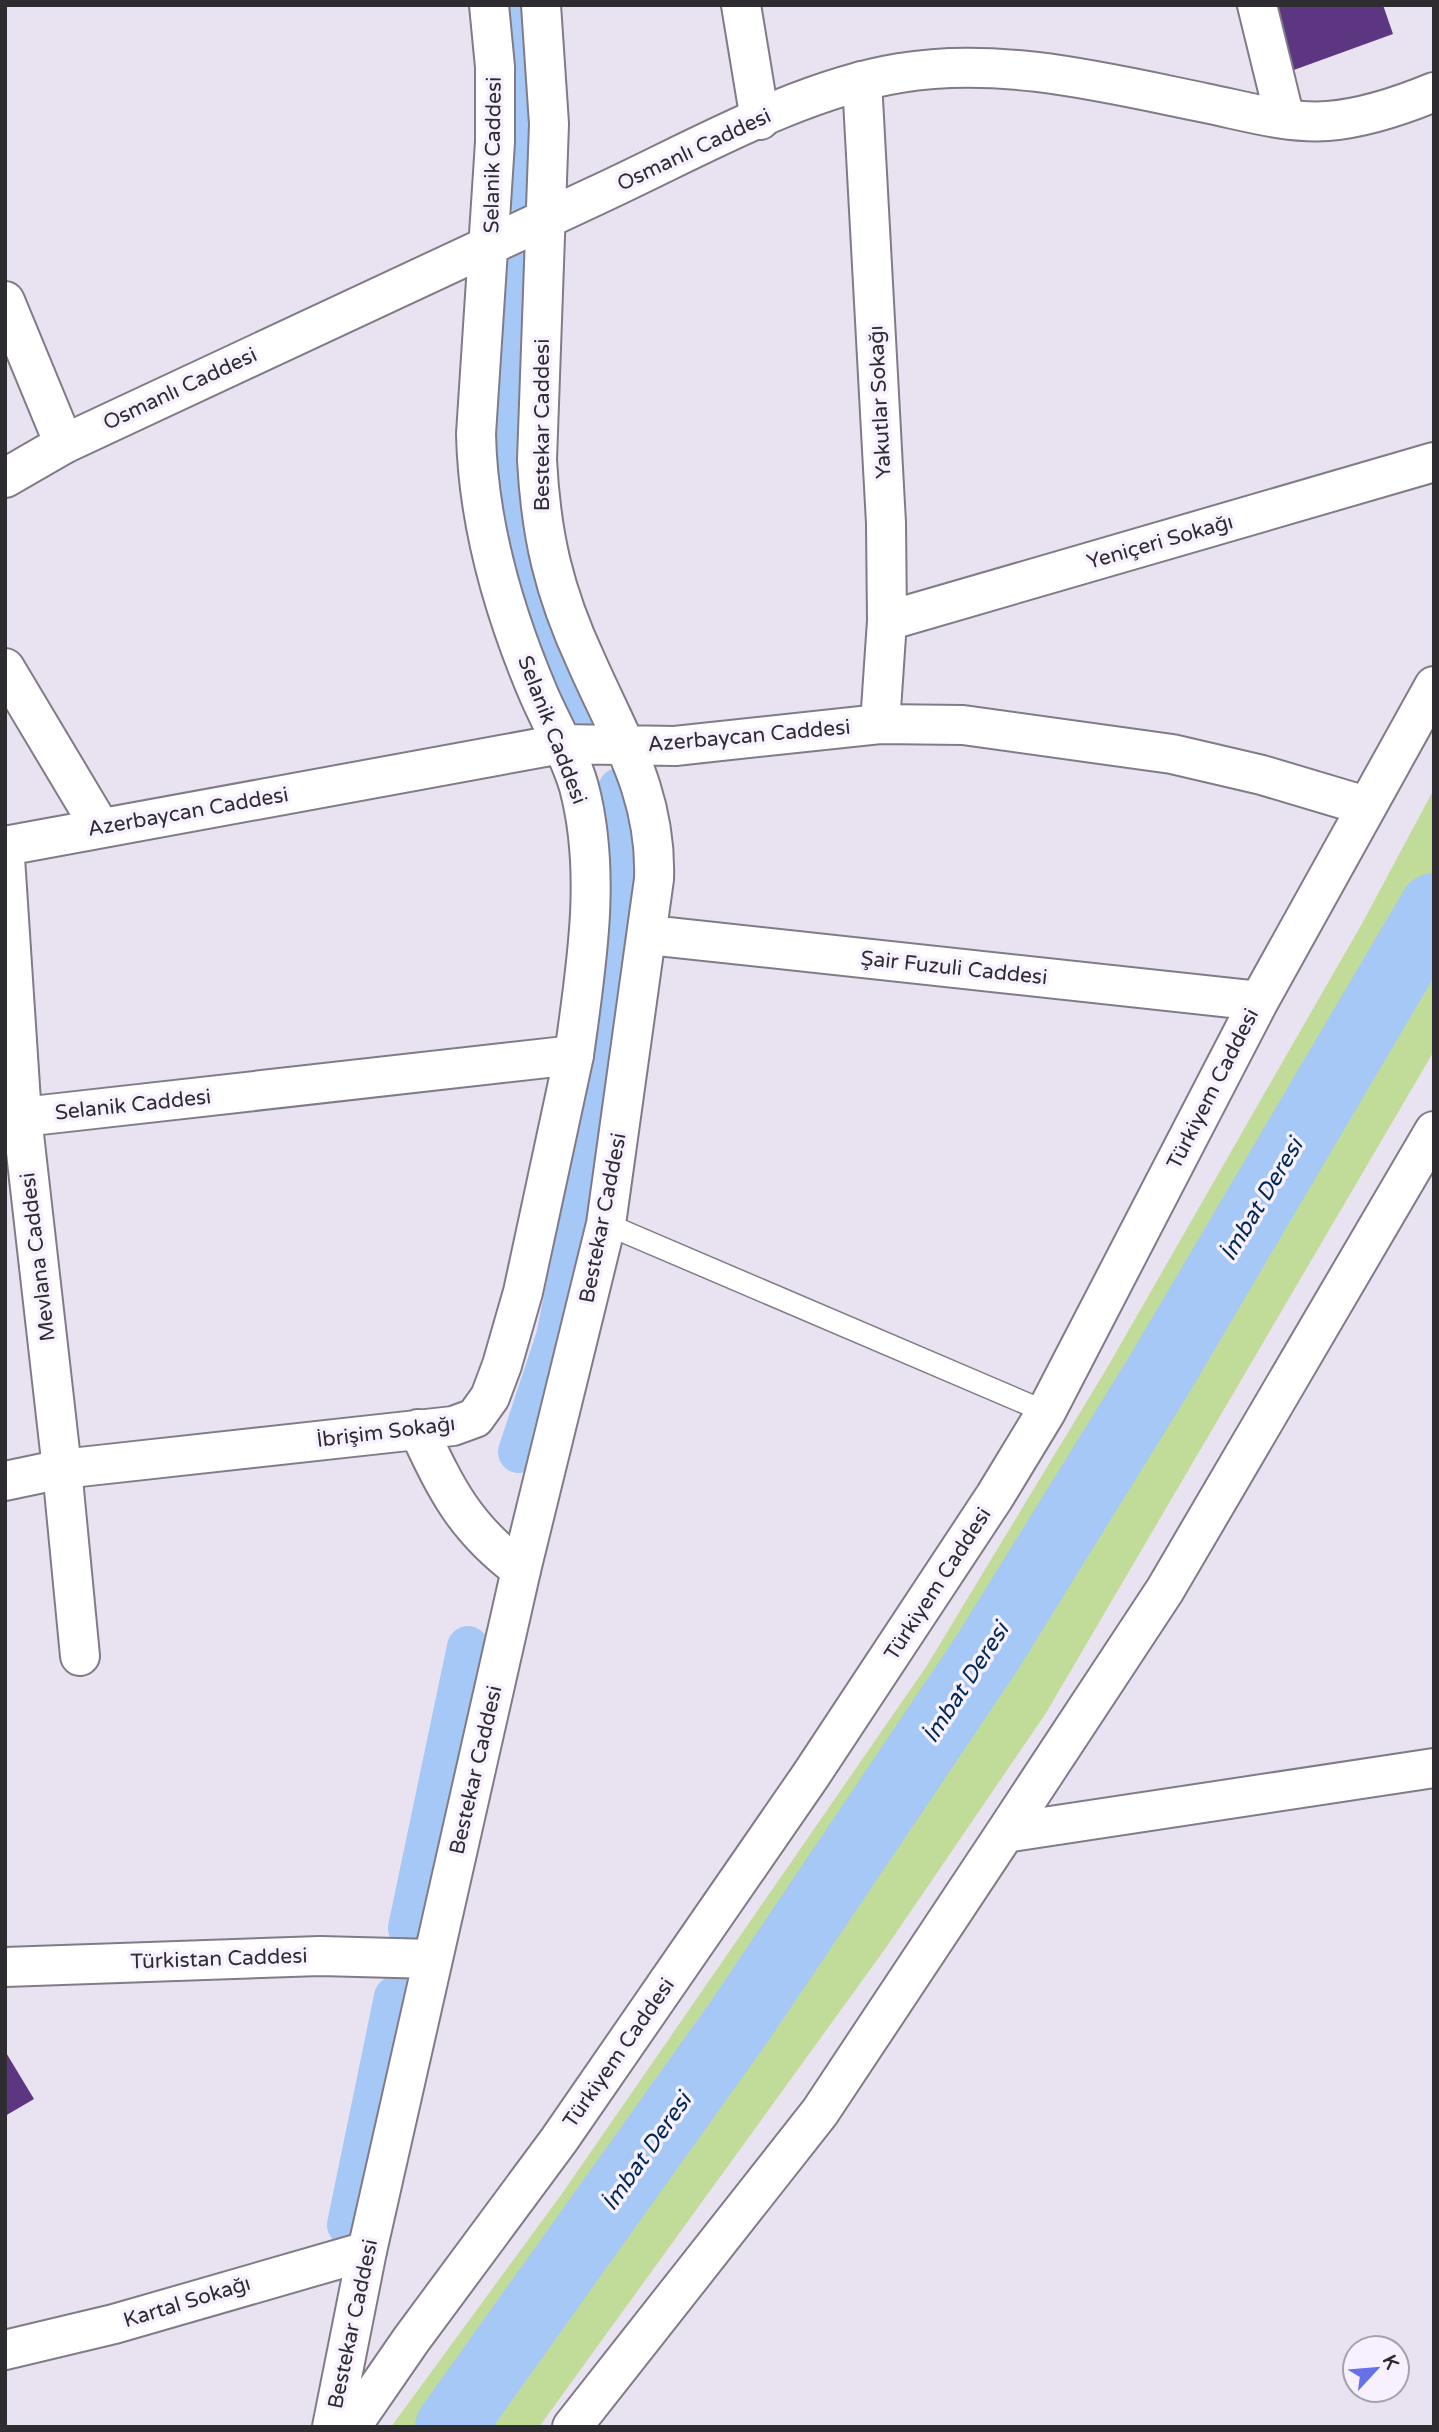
<svg xmlns="http://www.w3.org/2000/svg" width="1439" height="2432" font-family="'Varela Round',sans-serif">
	<style>
		.green { fill: #c1dc99 }
		.lines { fill: none; stroke-linecap: round; stroke-linejoin: round }
		.canal { stroke: #a5c8f6; stroke-width: 42 }
		.river { stroke: #a5c8f6; stroke-width: 70 }
		.building { fill: #5d3682 }
		.lane-casing { stroke: #817b88; stroke-width: 24 }
		.street-casing { stroke: #817b88; stroke-width: 42 }
		.secondary-casing { stroke: #817b88; stroke-width: 42 }
		.lane { stroke: #fff; stroke-width: 21 }
		.street { stroke: #fff; stroke-width: 38 }
		.secondary { stroke: #fff; stroke-width: 38 }
		.labels { text-anchor: middle; dominant-baseline: central; stroke-width: 7; stroke-linejoin: round; paint-order: stroke }
		.street-label { font-size: 21px; fill: #2e2b31; stroke: #f6f0ff }
		.water-label { font-size: 23px; font-style: italic; fill: #002856; stroke: #f6f0ff }
	</style>
	<rect width="100%" height="100%" fill="#e9e2f1"/>
	<path class="green" d="M 1434,789 L 1434,1051 L 1046,1713 L 885,1949 L 539,2427 L 391,2427 L 561,2195 L 926,1667 L 1107,1368 L 1364,920 Z"/>
	<g class="lines">
		<path class="canal" d="M 519,5 L 525,143 L 522,192
			M 517,269 L 506,489 L 511,534 L 581,705
			M 519,1452 L 557,1337 L 583,1208 L 624,954 L 631,855 L 619,789
			M 409,1928 L 468,1647
			M 348,2225 L 395,1997"/>
		<path class="river" d="M 450,2427 L 741,2019 L 987,1653 L 1159,1375 L 1434,908"/>
	</g>
	<path class="building" d="M 1267,5 L 1383,5 L 1393,34 L 1291,71 Z
		M 5,2051 L 34,2099 L 5,2116 Z"/>
	<g class="lines">
		<defs>
			<path id="lane" d="M 606,1224 L 1046,1412"/>
			<path id="street" d="M 741,5 L 760,120
				M 1257,5 L 1285,119
				M 862,81 L 886,523 L 887,621 L 880,724
				M 5,301 L 64,444
				M 887,621 L 1434,462
				M 5,668 L 100,827
				M 418,1429 C 447,1491 465,1528 521,1570
				M 5,1481 L 62,1469 L 453,1426 L 475,1418 L 490,1397 L 502,1365 L 523,1292 L 574,1055
				M 1005,1833 L 1434,1768
				M 5,2350 L 114,2324 L 367,2251
				M 572,2427 L 820,2112 L 1005,1833 L 1165,1590 L 1434,1131"/>
			<path id="secondary" d="M 5,478 L 64,444 C 240,361 417,278 595,196 C 691,152 796,90 900,73 C 1001,56 1107,83 1205,103 C 1245,111 1287,124 1328,121 C 1365,118 1400,106 1434,92
				M 5,846 L 561,744 L 675,746 L 880,724 L 963,725 L 1172,754 L 1262,775 L 1366,806
				M 5,858 L 22,1117 L 62,1469 L 80,1656
				M 649,935 L 1259,1001
				M 5,1119 L 574,1055 C 586,968 602,874 579,787 C 570,755 552,725 539,695 C 504,613 478,523 476,434 L 495,142 L 495,67 L 489,5
				M 5,1967 L 320,1956 L 433,1959
				M 332,2427 L 367,2251 L 521,1570 L 606,1224 L 654,879 C 657,794 619,736 586,661 C 554,592 541,536 537,460 L 549,124 L 541,5
				M 351,2427 L 411,2340 L 559,2140 L 811,1775 L 995,1496 L 1046,1412 L 1259,1001 L 1434,686"/>
		</defs>
		<use href="#lane" class="lane-casing"/>
		<use href="#street" class="street-casing"/>
		<use href="#secondary" class="secondary-casing"/>
		<use href="#lane" class="lane"/>
		<use href="#street" class="street"/>
		<use href="#secondary" class="secondary"/>
	</g>
	<g class="labels">
		<g class="street-label">
			<text transform="translate(694 150) rotate(-25)">Osmanlı Caddesi</text>
			<text transform="translate(493 155) rotate(-89)">Selanik Caddesi</text>
			<text transform="translate(180 389) rotate(-25)">Osmanlı Caddesi</text>
			<text transform="translate(880 402) rotate(-93)">Yakutlar Sokağı</text>
			<text transform="translate(542 425) rotate(-90)">Bestekar Caddesi</text>
			<text transform="translate(1160 542) rotate(-16)">Yeniçeri Sokağı</text>
			<text transform="translate(552 730) rotate(69)">Selanik Caddesi</text>
			<text transform="translate(749 736) rotate(-5)">Azerbaycan Caddesi</text>
			<text transform="translate(188 812) rotate(-10)">Azerbaycan Caddesi</text>
			<text transform="translate(954 968) rotate(6)">Şair Fuzuli Caddesi</text>
			<text transform="translate(1213 1089) rotate(-63)">Türkiyem Caddesi</text>
			<text transform="translate(133 1105) rotate(-6)">Selanik Caddesi</text>
			<text transform="translate(603 1218) rotate(-79)">Bestekar Caddesi</text>
			<text transform="translate(38 1257) rotate(-97)">Mevlana Caddesi</text>
			<text transform="translate(386 1432) rotate(-7)">İbrişim Sokağı</text>
			<text transform="translate(938 1584) rotate(-57)">Türkiyem Caddesi</text>
			<text transform="translate(476 1770) rotate(-77)">Bestekar Caddesi</text>
			<text transform="translate(219 1959) rotate(-2)">Türkistan Caddesi</text>
			<text transform="translate(619 2053) rotate(-55)">Türkiyem Caddesi</text>
			<text transform="translate(187 2302) rotate(-17)">Kartal Sokağı</text>
			<text transform="translate(353 2324) rotate(-78)">Bestekar Caddesi</text>
		</g>
		<g class="water-label">
			<text transform="translate(1262 1200) rotate(-59)">İmbat Deresi</text>
			<text transform="translate(966 1683) rotate(-57)">İmbat Deresi</text>
			<text transform="translate(647 2152) rotate(-55)">İmbat Deresi</text>
		</g>
	</g>
	<rect width="1439" height="2432" fill="none" stroke="#2e2b31" stroke-width="14"/>
	<g transform="translate(1376 2369) rotate(64)"><circle r="33" fill="#f6f0ff" stroke="#a6a1ad" stroke-width="2"/>
	<path d="M0-5L12 26L0 18L-12 26Z" fill="#6570e9"/>
	<text y="-10" font-size="19" font-weight="bold" text-anchor="middle" fill="#2e2b31">K</text>
	</g>
</svg>
